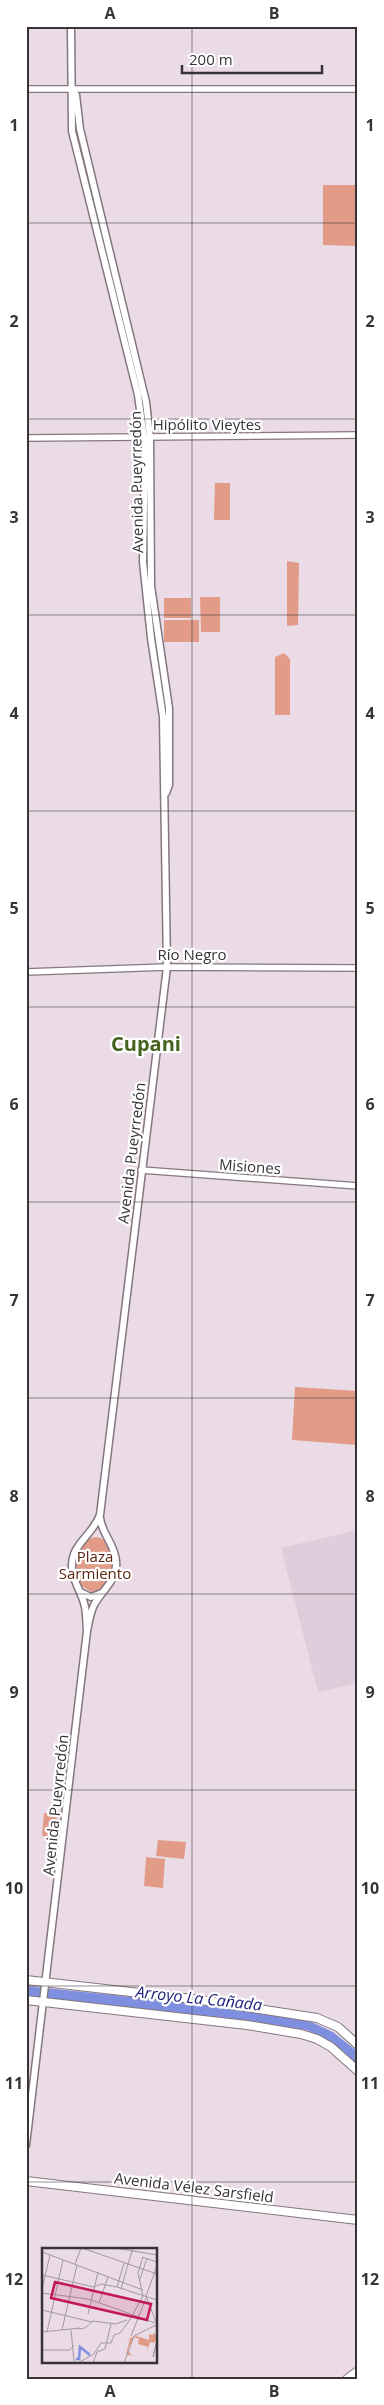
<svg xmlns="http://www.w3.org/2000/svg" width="384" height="2405" font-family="'Open Sans',sans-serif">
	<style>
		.built { fill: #e1ccdb }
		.green { fill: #e19b86 }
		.water { fill: #7f8fe0 }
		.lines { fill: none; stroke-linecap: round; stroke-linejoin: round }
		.tertiary-casing { stroke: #847780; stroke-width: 8 }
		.secondary-casing { stroke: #847780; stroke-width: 9 }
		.primary-casing { stroke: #847780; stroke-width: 10 }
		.tertiary { stroke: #fff; stroke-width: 5.5 }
		.secondary { stroke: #fff; stroke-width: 6 }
		.primary { stroke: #fff; stroke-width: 8 }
		.grid { fill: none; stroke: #383337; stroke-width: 1; stroke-opacity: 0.55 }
		.labels { text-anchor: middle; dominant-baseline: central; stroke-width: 4.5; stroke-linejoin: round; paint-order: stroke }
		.street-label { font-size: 15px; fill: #383337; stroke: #fff }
		.park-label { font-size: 15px; fill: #5d2210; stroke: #fff }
		.water-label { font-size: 16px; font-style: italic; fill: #222280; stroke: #fff }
		.district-label { font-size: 20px; font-weight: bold; fill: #44611e; stroke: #fff }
		.inset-river { fill: none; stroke: #7f8fe0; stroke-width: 2.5 }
		.inset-road { fill: none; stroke: #a398a0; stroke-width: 1 }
		.view { fill: #c2185b; fill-opacity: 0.15; stroke: #c2185b; stroke-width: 2.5 }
		.inset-edge { fill: none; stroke: #383337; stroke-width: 2.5 }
		.neatline { fill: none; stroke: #383337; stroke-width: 2 }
		.grid-label { font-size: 16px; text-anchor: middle; font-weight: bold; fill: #383337 }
	</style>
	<rect width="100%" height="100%" fill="#eadbe6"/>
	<path class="built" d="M 358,1530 L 358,1683 L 318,1692 L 281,1548 Z"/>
	<path class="green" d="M 323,185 L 358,185 L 358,246 L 323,245 Z
		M 215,483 L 230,483 L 230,520 L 214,520 Z
		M 287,561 L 299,563 L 298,625 L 287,626 Z
		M 200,597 L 220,597 L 220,632 L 201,632 Z
		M 164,598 L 191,598 L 191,618 L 164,618 Z
		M 164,620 L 199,620 L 199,642 L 164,642 Z
		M 284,653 L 290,659 L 290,715 L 275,715 L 275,657 Z
		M 295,1387 L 358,1391 L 358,1445 L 292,1440 Z
		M 96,1537 C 123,1541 117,1589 92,1592 L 79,1585 C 73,1569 76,1540 96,1537 Z
		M 44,1813 L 57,1814 L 55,1837 L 42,1836 Z
		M 158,1840 L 186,1842 L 184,1859 L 156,1856 Z
		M 146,1857 L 165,1859 L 163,1888 L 144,1886 Z"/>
	<path class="water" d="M 26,1986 L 239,2008 L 305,2019 L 333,2032 L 358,2052 L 358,2065 L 333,2043 L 307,2030 L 26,1997 Z"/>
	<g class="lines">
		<defs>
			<path id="tertiary" d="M 26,89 L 358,89
				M 26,438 L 358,435
				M 26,972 L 167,967 L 358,968
				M 141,1170 L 358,1186"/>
			<path id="secondary" d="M 71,26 L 72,131 L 138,395 L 145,446 L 143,562 L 151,638 L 163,717 L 167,967 L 100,1515 C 93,1533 80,1539 74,1554 C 67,1573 79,1586 84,1603 C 87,1612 86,1622 87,1631
				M 71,89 L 76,95 L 80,129 L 146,402 L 150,437 L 151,586 L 169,708 L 169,785 L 166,793
				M 80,1592 L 91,1597 L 102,1593
				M 26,2145 L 87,1631 C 89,1622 90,1613 94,1605 C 102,1590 118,1580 116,1561 C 115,1545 102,1534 100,1518"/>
			<path id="primary" d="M 26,1980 L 201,2000 L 317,2018 L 338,2027 L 358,2045
				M 26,2000 L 247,2025 L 301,2034 L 317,2039 L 331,2047 L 358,2071
				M 26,2181 L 358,2220
				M 347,2379 L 358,2371"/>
		</defs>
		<use href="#tertiary" class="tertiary-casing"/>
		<use href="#secondary" class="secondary-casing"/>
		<use href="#primary" class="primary-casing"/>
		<use href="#tertiary" class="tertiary"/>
		<use href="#secondary" class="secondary"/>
		<use href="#primary" class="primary"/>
	</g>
	<path class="grid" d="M 192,26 L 192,2379M 26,223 L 358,223M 26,419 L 358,419M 26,615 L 358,615M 26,811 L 358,811M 26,1007 L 358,1007M 26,1202 L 358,1202M 26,1398 L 358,1398M 26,1594 L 358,1594M 26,1790 L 358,1790M 26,1986 L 358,1986M 26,2182 L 358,2182"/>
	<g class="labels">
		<g class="street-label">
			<text x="207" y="424">Hipólito Vieytes</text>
			<text transform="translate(136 482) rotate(-91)">Avenida Pueyrredón</text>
			<text x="192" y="954">Río Negro</text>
			<text transform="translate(131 1153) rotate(-83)">Avenida Pueyrredón</text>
			<text transform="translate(250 1166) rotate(4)">Misiones</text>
			<text transform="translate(55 1805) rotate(-84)">Avenida Pueyrredón</text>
			<text transform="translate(194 2187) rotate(7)">Avenida Vélez Sarsfield</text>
		</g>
		<g class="park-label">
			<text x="95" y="1556">Plaza<tspan x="95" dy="17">Sarmiento</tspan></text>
		</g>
		<g class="water-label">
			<text transform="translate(199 1998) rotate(6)">Arroyo La Cañada</text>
		</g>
		<g class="district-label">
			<text x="146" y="1043">Cupani</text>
		</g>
	</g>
	<g transform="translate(42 2248)">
		<rect width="115" height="115" fill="#eadbe6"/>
		<path d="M 112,84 L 115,90 L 112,95 L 108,94 L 104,107 L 106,99 L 96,96 L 95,101 L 97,91 L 92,89 L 86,101 L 89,107 L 95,108 L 84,107 L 88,90 L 94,88 L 107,92 L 107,86 L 111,87 Z" fill="#e19b86"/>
		<path class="inset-river" d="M 34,111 L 37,111 L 38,99 L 48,107"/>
		<path class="inset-road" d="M 40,0 L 115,26M 73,0 L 115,7M 0,4 L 101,42M 100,9 L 115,14M 33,16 L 39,0M 86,16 L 91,0M 0,27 L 52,39M 98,31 L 105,10M 52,39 L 59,36 L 75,39 L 115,52M 75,39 L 82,15M 0,41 L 8,7M 79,41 L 86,16M 0,45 L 46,51 L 75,61M 57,55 L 66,29M 75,61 L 113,75M 0,62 L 50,74M 46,66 L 56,24M 114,74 L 104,48 L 115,18M 37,81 L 43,80 L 51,73 L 74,76 L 85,72M 20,82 L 35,17M 29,82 L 32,113 L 35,115M 0,84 L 38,80M 5,84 L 21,12M 89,88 L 104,50M 115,92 L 114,96 L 111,109 L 115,93M 0,102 L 28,102 L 32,97M 36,115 L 52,106 L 59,95 L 69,95 L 72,87 L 78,85 L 87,73 L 101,48 L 96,25 L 101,9M 51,115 L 55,104 L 63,101 L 69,76M 82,115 L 92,88 L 114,77"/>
		<path class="view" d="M 13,34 L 109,56 L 105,72 L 9,50 Z"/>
		<rect width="115" height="115" class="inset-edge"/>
	</g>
	<rect width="384" height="2405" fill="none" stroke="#ffffff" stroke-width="55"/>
	<path d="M182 65v8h140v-8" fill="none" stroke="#383337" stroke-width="2.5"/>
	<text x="189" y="65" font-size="15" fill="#383337" stroke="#ffffff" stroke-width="4" paint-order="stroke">200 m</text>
	<rect x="28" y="28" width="328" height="2350" class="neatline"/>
	<g class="grid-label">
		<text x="110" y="19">A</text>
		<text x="274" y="19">B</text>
		<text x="14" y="131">1</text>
		<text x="370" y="131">1</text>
		<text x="14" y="327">2</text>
		<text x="370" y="327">2</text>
		<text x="14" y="523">3</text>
		<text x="370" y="523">3</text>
		<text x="14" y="719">4</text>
		<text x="370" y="719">4</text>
		<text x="14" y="914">5</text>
		<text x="370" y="914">5</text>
		<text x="14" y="1110">6</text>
		<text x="370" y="1110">6</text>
		<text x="14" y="1306">7</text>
		<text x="370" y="1306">7</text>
		<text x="14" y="1502">8</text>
		<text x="370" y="1502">8</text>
		<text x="14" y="1698">9</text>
		<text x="370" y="1698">9</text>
		<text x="14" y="1894">10</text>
		<text x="370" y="1894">10</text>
		<text x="14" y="2089">11</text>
		<text x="370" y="2089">11</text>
		<text x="14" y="2285">12</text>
		<text x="370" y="2285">12</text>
		<text x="110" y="2397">A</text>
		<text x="274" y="2397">B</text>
	</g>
</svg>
